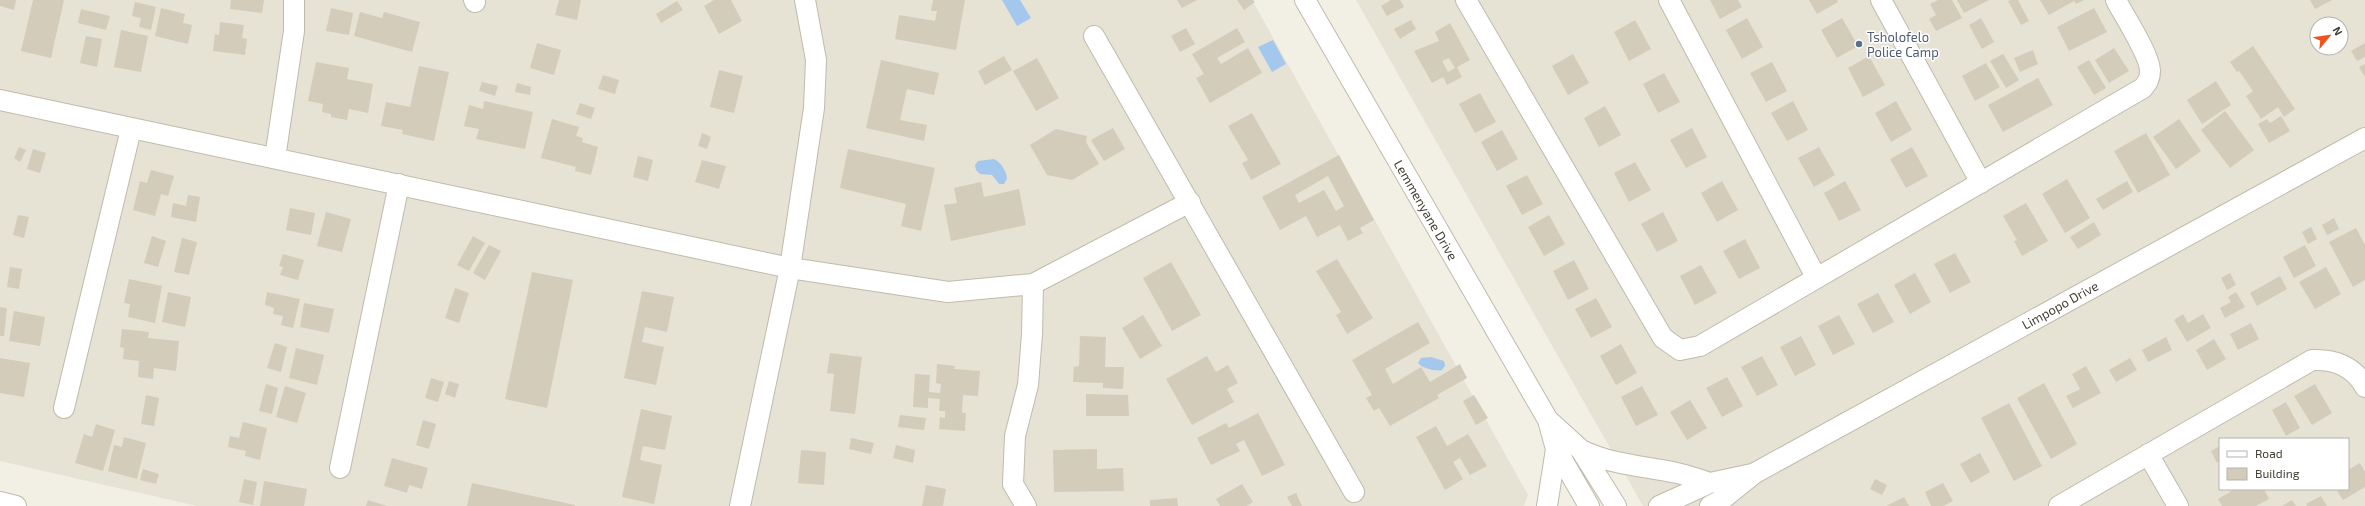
<svg xmlns="http://www.w3.org/2000/svg" width="2365" height="506" font-family="'Exo 2',sans-serif">
	<style>
		.residential { fill: #e6e2d4; fill-rule: evenodd }
		.water { fill: #a4c8ed }
		.building { fill: #d3ccbb; fill-rule: evenodd }
		.lines { fill: none; stroke-linecap: round; stroke-linejoin: round }
		.minor-casing { stroke: #c0bbab; stroke-width: 22 }
		.minor { stroke: #fff; stroke-width: 20 }
		.service-dot { fill: #5c6f8a; stroke: #fff; stroke-width: 1.5 }
		.labels { text-anchor: middle; dominant-baseline: central; stroke-width: 3; stroke-linejoin: round; paint-order: stroke }
		.service-label { font-size: 13px; fill: #4e5e75; stroke: #fff; text-anchor: start }
		.street-label { font-size: 13px; fill: #444035; stroke: #fff }
	</style>
	<rect width="100%" height="100%" fill="#f2efe5"/>
	<path class="residential" d="M 0,0 L 1252,0 L 1528,495 L 1524,506 L 197,506 L 0,461 Z
		M 1356,0 L 2365,0 L 2365,506 L 1643,506 ZM 2317,24 L 2341,24 L 2341,48 L 2317,48 ZM 2220,439 L 2348,439 L 2348,489 L 2220,489 Z"/>
	<path class="water" d="M 1002,0 L 1020,0 L 1031,18 L 1017,26 Z
		M 1273,40 L 1286,64 L 1272,72 L 1258,47 Z
		M 994,159 C 1001,162 1007,172 1007,179 L 1004,184 L 999,184 L 992,175 L 980,174 L 976,170 L 975,165 L 978,161 Z
		M 1431,357 L 1444,361 L 1445,366 L 1442,370 C 1436,372 1422,368 1418,363 L 1421,358 Z"/>
	<path class="building" d="M 0,0 L 16,0 L 14,10 L 0,6 Z
		M 33,0 L 64,0 L 51,58 L 21,51 Z
		M 231,0 L 264,0 L 262,13 L 230,9 Z
		M 559,0 L 581,0 L 577,20 L 555,15 Z
		M 714,0 L 731,0 L 742,21 L 719,34 L 704,6 Z
		M 933,0 L 965,0 L 956,50 L 895,39 L 899,15 L 935,21 L 937,11 L 931,11 Z
		M 1177,0 L 1197,0 L 1182,8 Z
		M 1237,0 L 1253,0 L 1255,2 L 1244,10 Z
		M 1391,0 L 1400,0 L 1404,7 L 1387,16 L 1381,6 Z
		M 1710,0 L 1738,0 L 1742,7 L 1720,19 Z
		M 1809,0 L 1837,0 L 1838,2 L 1817,14 Z
		M 1938,0 L 1952,0 L 1962,18 L 1936,31 L 1929,19 L 1936,15 L 1930,4 Z
		M 1957,0 L 1989,0 L 1964,13 Z
		M 2011,0 L 2018,0 L 2029,21 L 2021,25 L 2008,1 Z
		M 2040,0 L 2084,0 L 2076,4 L 2074,1 L 2049,15 Z
		M 2310,0 L 2332,0 L 2315,9 Z
		M 677,1 L 683,10 L 661,23 L 656,14 Z
		M 135,2 L 156,7 L 151,30 L 139,27 L 141,18 L 132,16 Z
		M 161,8 L 185,14 L 183,23 L 192,25 L 188,44 L 155,36 Z
		M 331,8 L 353,13 L 349,35 L 326,31 Z
		M 2094,8 L 2107,32 L 2069,51 L 2057,27 Z
		M 81,9 L 110,16 L 106,30 L 78,23 Z
		M 360,12 L 382,18 L 384,12 L 420,22 L 412,52 L 354,36 Z
		M 1747,18 L 1763,47 L 1742,59 L 1726,30 Z
		M 1842,18 L 1858,46 L 1837,58 L 1821,30 Z
		M 1981,18 L 1994,42 L 1982,49 L 1969,25 Z
		M 1411,20 L 1416,29 L 1400,39 L 1394,29 Z
		M 1635,20 L 1651,49 L 1629,61 L 1614,32 Z
		M 220,22 L 244,25 L 242,38 L 247,39 L 245,55 L 213,51 L 215,34 L 219,35 Z
		M 1450,23 L 1470,60 L 1457,67 L 1462,77 L 1447,85 L 1443,77 L 1432,83 L 1414,51 L 1439,41 L 1435,32 ZM 1449,58 L 1455,68 L 1448,72 L 1442,61 Z
		M 1186,28 L 1195,44 L 1180,52 L 1171,36 Z
		M 1237,28 L 1245,42 L 1217,58 L 1221,64 L 1248,48 L 1262,73 L 1210,103 L 1196,78 L 1204,74 L 1192,54 Z
		M 121,30 L 148,36 L 141,72 L 114,67 Z
		M 86,36 L 102,39 L 97,67 L 80,63 Z
		M 537,43 L 561,50 L 554,75 L 530,68 Z
		M 2365,43 L 2365,57 L 2357,61 L 2351,51 Z
		M 2253,46 L 2295,109 L 2284,117 L 2278,107 L 2261,119 L 2246,96 L 2253,91 L 2239,71 L 2237,72 L 2230,62 Z
		M 2114,48 L 2129,71 L 2109,83 L 2095,60 Z
		M 2033,50 L 2038,64 L 2020,72 L 2014,58 Z
		M 1573,54 L 1589,83 L 1568,95 L 1552,66 Z
		M 2003,54 L 2019,80 L 2006,88 L 1990,61 Z
		M 1004,56 L 1012,70 L 985,85 L 978,71 Z
		M 1869,56 L 1885,85 L 1863,97 L 1848,68 Z
		M 1037,58 L 1059,98 L 1036,111 L 1013,71 Z
		M 881,60 L 939,73 L 934,95 L 907,89 L 900,120 L 927,125 L 924,141 L 866,128 Z
		M 2089,60 L 2106,88 L 2094,95 L 2077,67 Z
		M 316,62 L 349,68 L 347,79 L 373,84 L 368,113 L 349,109 L 347,120 L 331,117 L 331,114 L 322,112 L 323,104 L 308,101 Z
		M 1772,62 L 1787,91 L 1766,102 L 1750,73 Z
		M 1986,63 L 2000,87 L 1975,101 L 1962,76 Z
		M 2365,64 L 2365,77 L 2359,67 Z
		M 419,66 L 449,72 L 434,141 L 402,134 L 403,130 L 381,126 L 386,102 L 410,107 Z
		M 719,70 L 743,76 L 734,113 L 710,107 Z
		M 1664,73 L 1680,102 L 1658,113 L 1643,84 Z
		M 603,75 L 619,80 L 615,94 L 598,89 Z
		M 2038,78 L 2053,105 L 2003,132 L 1988,105 Z
		M 2216,81 L 2231,105 L 2202,124 L 2187,100 Z
		M 482,82 L 498,86 L 495,96 L 479,91 Z
		M 517,83 L 531,87 L 530,95 L 515,92 Z
		M 1480,93 L 1496,122 L 1475,133 L 1459,104 Z
		M 484,101 L 533,112 L 525,149 L 476,139 L 479,129 L 464,126 L 469,105 L 483,109 Z
		M 1793,101 L 1808,130 L 1787,141 L 1771,113 Z
		M 1896,101 L 1912,130 L 1891,142 L 1875,113 Z
		M 580,103 L 595,108 L 591,119 L 576,114 Z
		M 1605,106 L 1621,135 L 1599,147 L 1584,118 Z
		M 2225,111 L 2254,150 L 2230,168 L 2201,130 Z
		M 1252,113 L 1281,164 L 1251,180 L 1242,163 L 1248,160 L 1228,126 Z
		M 2281,116 L 2290,131 L 2269,143 L 2258,124 L 2267,119 L 2270,123 Z
		M 552,119 L 579,127 L 576,136 L 583,138 L 582,142 L 598,147 L 591,175 L 575,171 L 576,167 L 541,158 Z
		M 2179,119 L 2201,151 L 2176,169 L 2153,137 Z
		M 1113,128 L 1125,149 L 1104,161 L 1091,140 Z
		M 1692,128 L 1707,157 L 1686,168 L 1670,140 Z
		M 1056,129 L 1087,136 L 1086,142 L 1099,164 L 1072,180 L 1047,175 L 1030,145 Z
		M 1502,130 L 1518,159 L 1497,171 L 1481,142 Z
		M 702,133 L 711,137 L 707,149 L 698,146 Z
		M 2146,133 L 2170,175 L 2138,193 L 2114,151 Z
		M 19,147 L 26,150 L 20,162 L 14,158 Z
		M 1819,147 L 1835,175 L 1814,187 L 1798,158 Z
		M 1912,147 L 1928,176 L 1906,188 L 1890,159 Z
		M 33,149 L 46,153 L 40,173 L 27,169 Z
		M 848,149 L 935,168 L 921,231 L 901,226 L 906,204 L 840,188 Z
		M 1339,155 L 1374,220 L 1360,228 L 1363,233 L 1348,241 L 1340,225 L 1317,237 L 1306,216 L 1280,230 L 1262,197 ZM 1328,176 L 1344,206 L 1336,211 L 1324,190 L 1299,203 L 1295,195 Z
		M 638,156 L 653,160 L 648,181 L 633,177 Z
		M 702,160 L 726,166 L 719,189 L 695,182 Z
		M 1635,162 L 1651,190 L 1629,202 L 1614,173 Z
		M 151,170 L 174,176 L 168,196 L 161,194 L 155,216 L 133,210 L 140,181 L 147,183 Z
		M 1527,175 L 1543,204 L 1522,215 L 1506,186 Z
		M 2067,179 L 2090,218 L 2065,233 L 2042,194 Z
		M 1722,181 L 1738,210 L 1717,222 L 1701,193 Z
		M 1845,181 L 1861,210 L 1839,221 L 1824,193 Z
		M 2127,181 L 2133,192 L 2103,210 L 2096,199 Z
		M 981,182 L 984,197 L 1019,189 L 1026,225 L 951,241 L 944,205 L 957,203 L 954,188 Z
		M 188,195 L 200,197 L 196,222 L 171,217 L 173,203 L 186,206 Z
		M 2026,203 L 2048,241 L 2022,256 L 2014,241 L 2017,240 L 2003,216 Z
		M 290,208 L 315,213 L 311,235 L 286,230 Z
		M 326,212 L 351,219 L 342,252 L 317,246 Z
		M 1663,212 L 1678,241 L 1657,252 L 1641,224 Z
		M 18,215 L 29,217 L 24,238 L 13,235 Z
		M 1549,215 L 1565,244 L 1544,256 L 1528,227 Z
		M 2334,218 L 2339,229 L 2327,235 L 2322,225 Z
		M 2094,222 L 2101,235 L 2078,249 L 2070,237 Z
		M 2311,227 L 2317,239 L 2308,244 L 2302,232 Z
		M 2356,228 L 2365,245 L 2365,280 L 2353,287 L 2329,242 Z
		M 152,236 L 166,241 L 158,267 L 144,263 Z
		M 473,236 L 485,243 L 469,271 L 457,265 Z
		M 182,238 L 197,242 L 189,275 L 174,272 Z
		M 1745,239 L 1760,268 L 1739,279 L 1723,251 Z
		M 489,245 L 501,251 L 485,280 L 473,273 Z
		M 2305,245 L 2316,266 L 2294,278 L 2283,257 Z
		M 1955,253 L 1971,282 L 1950,293 L 1934,264 Z
		M 283,254 L 304,260 L 298,280 L 280,275 L 283,267 L 279,266 Z
		M 1337,259 L 1373,318 L 1347,334 L 1336,315 L 1341,312 L 1316,271 Z
		M 1574,260 L 1589,289 L 1568,300 L 1553,271 Z
		M 1171,262 L 1201,315 L 1172,331 L 1143,278 Z
		M 1701,265 L 1717,293 L 1695,305 L 1680,276 Z
		M 10,267 L 22,269 L 19,289 L 7,287 Z
		M 2326,267 L 2341,294 L 2315,309 L 2299,282 Z
		M 532,272 L 573,280 L 547,408 L 505,399 Z
		M 1915,273 L 1931,302 L 1910,314 L 1894,285 Z
		M 2230,273 L 2236,285 L 2227,290 L 2221,278 Z
		M 2280,276 L 2287,289 L 2257,306 L 2250,293 Z
		M 129,279 L 162,286 L 155,323 L 128,317 L 130,304 L 124,303 Z
		M 455,288 L 469,293 L 459,323 L 445,318 Z
		M 642,291 L 674,297 L 667,332 L 645,327 L 642,342 L 664,347 L 656,385 L 624,378 Z
		M 168,292 L 191,297 L 185,327 L 162,322 Z
		M 267,292 L 300,299 L 293,328 L 281,325 L 283,316 L 273,314 L 274,308 L 265,305 Z
		M 2236,292 L 2245,307 L 2225,318 L 2220,308 L 2231,302 L 2228,297 Z
		M 1878,293 L 1894,322 L 1873,333 L 1857,304 Z
		M 1596,298 L 1612,327 L 1591,338 L 1575,309 Z
		M 304,303 L 334,309 L 329,333 L 300,327 Z
		M 0,307 L 7,308 L 4,336 L 0,336 Z
		M 14,311 L 45,317 L 40,346 L 9,341 Z
		M 2183,314 L 2188,323 L 2203,314 L 2211,328 L 2187,342 L 2174,320 Z
		M 1143,315 L 1162,346 L 1140,359 L 1122,328 Z
		M 1839,315 L 1855,344 L 1833,355 L 1818,326 Z
		M 1418,322 L 1430,343 L 1385,369 L 1393,384 L 1421,367 L 1430,382 L 1460,364 L 1467,378 L 1437,395 L 1439,398 L 1390,426 L 1379,408 L 1374,411 L 1366,398 L 1372,395 L 1352,360 Z
		M 2251,323 L 2259,339 L 2238,350 L 2230,334 Z
		M 122,329 L 149,332 L 148,338 L 179,341 L 176,371 L 154,368 L 153,379 L 138,377 L 139,361 L 123,359 L 124,348 L 120,347 Z
		M 1080,336 L 1106,337 L 1105,367 L 1124,367 L 1123,389 L 1103,388 L 1103,383 L 1073,382 L 1074,367 L 1079,366 Z
		M 1801,336 L 1816,365 L 1795,376 L 1780,347 Z
		M 2166,337 L 2172,350 L 2148,362 L 2142,350 Z
		M 2214,339 L 2226,359 L 2207,370 L 2196,350 Z
		M 275,343 L 287,347 L 281,372 L 267,368 Z
		M 1621,344 L 1637,373 L 1616,385 L 1600,356 Z
		M 296,348 L 324,355 L 317,385 L 289,378 Z
		M 830,353 L 862,357 L 855,414 L 830,411 L 834,374 L 827,373 Z
		M 1207,356 L 1216,372 L 1228,365 L 1238,383 L 1227,389 L 1234,402 L 1192,425 L 1166,379 Z
		M 1762,356 L 1778,385 L 1757,396 L 1741,367 Z
		M 0,358 L 30,363 L 24,397 L 0,393 Z
		M 2130,358 L 2137,370 L 2116,382 L 2109,370 Z
		M 937,364 L 955,366 L 954,369 L 980,371 L 978,396 L 963,395 L 962,413 L 966,413 L 965,431 L 939,429 L 940,417 L 945,418 L 945,411 L 939,411 L 940,399 L 928,398 L 928,408 L 913,407 L 915,374 L 930,375 L 929,392 L 940,393 L 941,384 L 936,383 Z
		M 2086,366 L 2101,393 L 2073,408 L 2066,396 L 2080,389 L 2072,374 Z
		M 1727,377 L 1743,406 L 1722,417 L 1706,388 Z
		M 431,378 L 444,382 L 438,402 L 425,398 Z
		M 449,381 L 459,384 L 455,398 L 445,394 Z
		M 2044,383 L 2077,444 L 2051,459 L 2017,398 Z
		M 266,384 L 278,388 L 272,414 L 259,411 Z
		M 2315,384 L 2332,413 L 2312,425 L 2294,396 Z
		M 285,386 L 306,393 L 297,423 L 276,417 Z
		M 1642,386 L 1658,415 L 1636,426 L 1621,397 Z
		M 1086,394 L 1128,395 L 1129,416 L 1086,416 Z
		M 146,395 L 159,398 L 154,426 L 141,424 Z
		M 1474,395 L 1488,418 L 1476,425 L 1463,401 Z
		M 1690,400 L 1707,428 L 1687,440 L 1670,412 Z
		M 2286,402 L 2300,428 L 2286,436 L 2272,410 Z
		M 2009,403 L 2042,466 L 2014,481 L 1981,418 Z
		M 641,409 L 672,416 L 665,450 L 643,446 L 640,460 L 662,465 L 654,504 L 622,497 Z
		M 1258,413 L 1285,465 L 1262,476 L 1244,440 L 1236,444 L 1240,451 L 1211,465 L 1197,438 L 1226,423 L 1229,428 Z
		M 900,415 L 926,418 L 924,430 L 898,427 Z
		M 423,420 L 436,424 L 429,449 L 416,445 Z
		M 243,422 L 267,428 L 260,460 L 245,456 L 246,451 L 228,447 L 230,436 L 239,438 Z
		M 96,424 L 115,430 L 103,471 L 75,463 L 84,434 L 92,437 Z
		M 1436,426 L 1447,446 L 1468,434 L 1487,466 L 1470,475 L 1460,458 L 1453,462 L 1463,479 L 1445,490 L 1416,437 Z
		M 124,437 L 146,443 L 137,479 L 108,471 L 114,445 L 122,447 Z
		M 851,438 L 874,443 L 871,454 L 849,449 Z
		M 896,445 L 915,450 L 913,463 L 893,458 Z
		M 2220,446 L 2220,461 L 2217,463 L 2211,451 Z
		M 1097,449 L 1097,469 L 1123,468 L 1124,491 L 1054,492 L 1053,450 Z
		M 801,450 L 826,452 L 824,485 L 798,483 Z
		M 1980,453 L 1990,472 L 1971,483 L 1960,464 Z
		M 392,458 L 428,468 L 422,489 L 409,485 L 407,493 L 384,486 Z
		M 2360,463 L 2365,472 L 2365,487 L 2343,500 L 2336,489 L 2348,489 L 2348,470 Z
		M 143,469 L 159,474 L 156,484 L 140,480 Z
		M 244,479 L 257,482 L 253,505 L 239,502 Z
		M 1875,479 L 1887,485 L 1882,495 L 1870,489 Z
		M 264,481 L 307,489 L 304,506 L 260,506 Z
		M 472,483 L 575,505 L 575,506 L 467,506 Z
		M 1943,483 L 1953,501 L 1943,506 L 1931,506 L 1925,492 Z
		M 1242,484 L 1253,502 L 1247,506 L 1220,506 L 1216,499 Z
		M 926,485 L 946,489 L 943,506 L 922,506 Z
		M 2235,489 L 2264,489 L 2269,499 L 2256,506 L 2222,506 L 2218,499 Z
		M 1296,493 L 1302,506 L 1292,506 L 1287,497 Z
		M 2321,496 L 2327,506 L 2307,506 L 2306,504 Z
		M 1904,497 L 1909,506 L 1886,506 Z
		M 1177,498 L 1178,506 L 1150,506 L 1150,500 Z
		M 368,500 L 387,506 L 366,506 Z
		M 2292,500 L 2296,506 L 2282,506 Z"/>
	<g class="lines">
		<defs>
			<path id="minor" d="M 474,0 L 475,2
				M 1305,0 L 1548,420 L 1556,449 L 1589,506
				M 1466,0 L 1663,338 L 1680,350 L 1700,346 L 2143,88 C 2147,83 2150,79 2150,71 C 2150,55 2124,16 2116,0
				M 1669,0 L 1816,277
				M 1881,0 L 1981,183
				M 1094,36 L 1354,492
				M 0,100 L 790,268 L 948,292 L 1033,284 L 1190,202
				M 275,158 L 294,31 L 294,0
				M 64,408 L 131,129
				M 1548,420 L 1581,450 L 1616,506
				M 1581,450 C 1612,465 1644,466 1677,473 C 1688,475 1699,480 1710,483
				M 2148,454 L 2178,506
				M 340,468 L 399,184
				M 0,502 L 16,506
				M 740,506 L 790,268 L 814,108 L 816,60 L 805,0
				M 1026,506 L 1013,484 L 1015,436 L 1028,385 L 1032,334 L 1033,284
				M 1547,506 L 1556,449
				M 1659,506 L 1710,483 L 1752,474
				M 1710,506 L 1720,501 L 1755,473 L 2365,138
				M 2059,506 L 2312,360 C 2334,359 2354,366 2365,387"/>
		</defs>
		<use href="#minor" class="minor-casing"/>
		<use href="#minor" class="minor"/>
	</g>
	<circle class="service-dot" cx="1859" cy="44" r="4"/>
	<g class="labels">
		<g class="service-label">
			<text x="1867" y="37">Tsholofelo<tspan x="1867" dy="15">Police Camp</tspan></text>
		</g>
		<g class="street-label">
			<text transform="translate(1426 210) rotate(60)">Lemmenyane Drive</text>
			<text transform="translate(2060 305) rotate(-29)">Limpopo Drive</text>
		</g>
	</g>
	<rect x="2219" y="438" width="130" height="52" fill="#ffffff" stroke="#b4b3ae"/>
	<rect x="2227" y="451" width="20" height="6" fill="#ffffff" stroke="#b4b3ae"/>
	<text x="2255" y="458" font-size="12" fill="#444035">Road</text>
	<rect x="2227" y="468" width="20" height="12" fill="#d3ccbb" stroke="#b4b3ae"/>
	<text x="2255" y="478" font-size="12" fill="#444035">Building</text>
	<g transform="translate(2329 36) rotate(61)"><circle r="19" fill="#ffffff" stroke="#b4b3ae"/>
	<path d="M0-3L7 15L0 10L-7 15Z" fill="#f1521d"/>
	<text y="-6" font-size="11" font-weight="bold" text-anchor="middle" fill="#444035">N</text>
	</g>
</svg>
